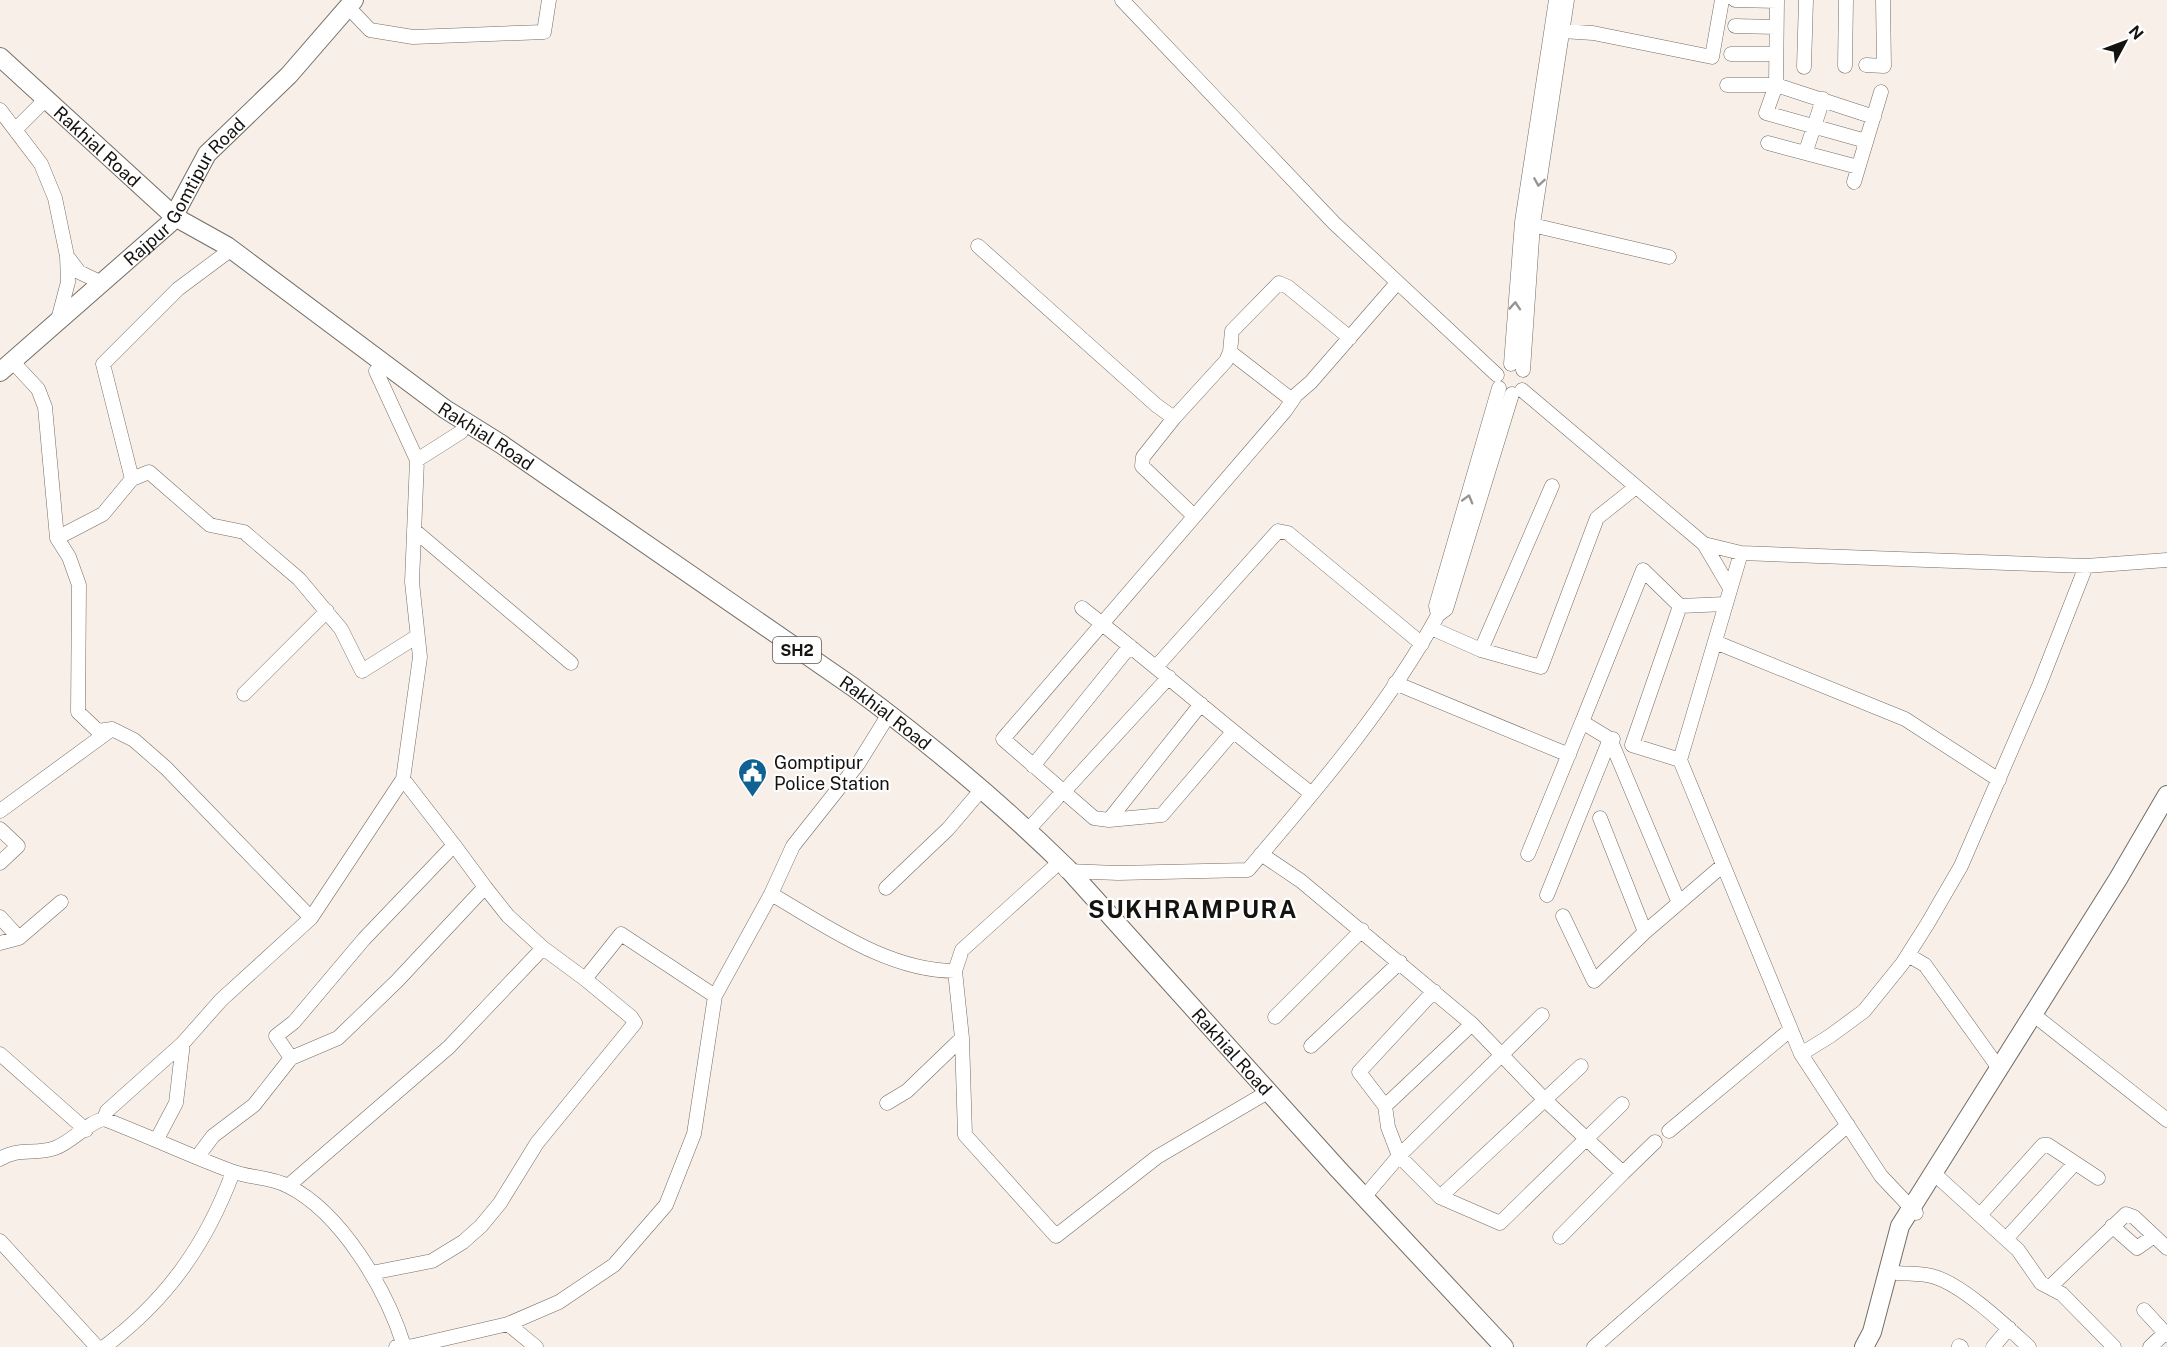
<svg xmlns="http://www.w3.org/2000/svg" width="2167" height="1347" font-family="'Public Sans',sans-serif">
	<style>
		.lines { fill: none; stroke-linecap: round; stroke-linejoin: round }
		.minor-casing { stroke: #746d66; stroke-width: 15 }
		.major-casing { stroke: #746d66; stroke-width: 20 }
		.minor { stroke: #fff; stroke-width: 14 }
		.major { stroke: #fff; stroke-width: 18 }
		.oneway { stroke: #969593 }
		.labels { text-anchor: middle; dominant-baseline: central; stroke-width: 4.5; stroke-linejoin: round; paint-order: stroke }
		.shield { fill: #fefefe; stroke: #5b5a57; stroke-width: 1.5 }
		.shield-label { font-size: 16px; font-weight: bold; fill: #151310 }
		.street-label { font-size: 18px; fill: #151310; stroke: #fefefe }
		.poi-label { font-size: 18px; fill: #151310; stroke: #fefefe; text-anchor: start }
		.district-label { font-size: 24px; font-weight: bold; letter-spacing: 1.5px; fill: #151310; stroke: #fefefe }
	</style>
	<rect width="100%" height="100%" fill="#f7efe8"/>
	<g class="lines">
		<defs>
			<path id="minor" d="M 1122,0 L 1334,223 L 1497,375
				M 1735,0 L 1777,1
				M 1777,0 L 1776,85 L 1766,113 L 1866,141
				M 348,7 L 370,30 L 413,37 L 544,32 L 549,0
				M 1735,26 L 1776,27
				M 1562,31 L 1593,33 L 1712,57 L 1722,0
				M 1731,54 L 1776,54
				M 1866,65 L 1884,66 L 1883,0
				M 1845,66 L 1846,0
				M 1804,67 L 1806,0
				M 1727,85 L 1776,85 L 1874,117
				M 0,110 L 41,164 L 55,198 L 67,256 L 68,282 L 58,320
				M 16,129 L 45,100
				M 1768,143 L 1858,167
				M 1806,151 L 1823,99
				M 1854,182 L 1881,92
				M 1524,223 L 1669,257
				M 978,246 L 1156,405 L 1174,418 L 1226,361 L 1230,352 L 1232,331 L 1279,283 L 1288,287 L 1350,338
				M 67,256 L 79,272 L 102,283
				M 1230,352 L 1292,400
				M 12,361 L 38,389 L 45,407 L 57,538 L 69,557 L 79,585 L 78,712 L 98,731 L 112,729 L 134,740 L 166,768 L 311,918
				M 1511,364 L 1522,222 L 1556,0
				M 1523,370 L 1533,224 L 1567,0
				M 1522,390 L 1704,544 L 1730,588
				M 1174,418 L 1143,457 L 1142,466 L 1194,516
				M 417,460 L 461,432
				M 132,479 L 149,472 L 210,525 L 244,532 L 299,579 L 341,629 L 362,671 L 416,637
				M 414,530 L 571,663
				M 57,538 L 103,514 L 132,479 L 103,364 L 178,289 L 225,254
				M 1704,544 L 1741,553 L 2086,566 L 2167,560
				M 1741,553 L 1680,760 L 1801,1054 L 1881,1176 L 1916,1213
				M 1082,608 C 1160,669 1234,734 1312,794
				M 1438,615 L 1436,606 L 1499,388
				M 1431,628 L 1481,650 L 1541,667 L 1597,518 L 1636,487
				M 1715,642 L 1905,719 L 1999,780
				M 1481,650 L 1552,486
				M 1156,667 L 1278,531 L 1288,533 L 1422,644
				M 1395,683 L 1569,755
				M 244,694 L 327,611
				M 1232,733 L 1162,815 L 1109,820 L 1094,818 L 1003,739 L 1285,411 L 1296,395 L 1311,382 L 1397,283
				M 1680,760 L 1632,745 L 1680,606 L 1726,604
				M 1033,766 L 1130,646
				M 1069,786 L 1169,677
				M 0,811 L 112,729
				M 1600,818 L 1645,932
				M 1109,820 L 1201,704
				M 0,829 L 18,846 L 0,863
				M 1028,830 L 1057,798
				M 454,845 L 485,887
				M 1261,854 L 1301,881 L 1472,1024 L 1544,1099 L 1623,1173 L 1655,1142
				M 1528,854 L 1582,722
				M 1066,871 L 1118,873 L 1248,870 C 1316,790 1387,708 1438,615 L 1446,609 L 1512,394
				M 886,888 L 948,829 L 976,796
				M 771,894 C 827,926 888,971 955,971
				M 1547,895 L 1610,739 L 1613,739
				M 1679,903 L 1610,739 L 1582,722 L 1643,570 L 1680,606
				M 1563,916 L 1594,981 L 1645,932 L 1722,866
				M 0,917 L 19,938
				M 0,943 L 19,938 L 61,902
				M 1908,955 L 1925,965 L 1998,1067
				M 585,979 L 621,934 L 715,996
				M 1434,991 L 1359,1072 L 1385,1106 L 1388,1127 L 1399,1156 L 1440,1197 L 1500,1223 L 1622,1104
				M 1275,1017 L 1362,930
				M 2039,1019 L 2167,1120
				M 962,1038 L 965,1135 L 1056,1236 L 1157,1157 L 1261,1096
				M 1311,1046 L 1400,962
				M 0,1054 L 86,1130
				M 1801,1054 L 1830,1036 L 1864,1011 L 1902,964 L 1928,923 L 1961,866 L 2039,686 L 2086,566
				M 291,1058 L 338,1038 L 397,981 L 485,887 L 508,916 L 543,948
				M 887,1103 L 907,1091 L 962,1038 L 955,971 L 962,950 L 1054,867
				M 1385,1106 L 1472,1024
				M 104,1119 L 107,1111 L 183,1043 L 221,1000 L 311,918 L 403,779 L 420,657 L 412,582 L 417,460 L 376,371
				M 1669,1131 L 1790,1030
				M 157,1139 L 176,1103 L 183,1043
				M 198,1156 L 213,1136 L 254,1105 L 291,1058 L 276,1036 L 294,1022 L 364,939 L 454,845 L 403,779
				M 0,1159 C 18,1147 36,1155 55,1148 C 72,1142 88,1122 104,1119 C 146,1135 188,1155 231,1171 C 249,1178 271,1177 288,1186 C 342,1213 387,1291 404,1346
				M 1939,1178 L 2018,1250 L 2041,1283 L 2062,1294 L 2114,1347
				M 288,1186 L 449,1047 L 543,948 L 585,979 L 631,1017 L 635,1023 L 537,1143 L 500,1203 L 481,1226 L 463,1242 L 432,1261 L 371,1273
				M 1365,1196 L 1399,1156 L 1542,1015
				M 1440,1197 L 1581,1066
				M 1980,1215 L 2043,1145 L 2048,1145 L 2098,1178
				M 2112,1226 L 2137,1248 L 2154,1236
				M 1560,1237 L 1623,1173
				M 2006,1239 L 2075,1163
				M 0,1241 L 97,1347
				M 1897,1273 C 1909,1274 1924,1273 1935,1277 C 1964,1286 2006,1326 2029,1347
				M 2050,1287 L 2126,1214 L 2134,1217 L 2167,1248
				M 2144,1310 L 2167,1335
				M 508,1324 L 559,1302 L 614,1265 L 666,1205 L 694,1134 L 715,996 L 771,894 L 793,846 L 858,764 L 889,714
				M 1959,1346 L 1961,1347
				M 104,1347 C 166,1301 206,1245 233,1172
				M 396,1347 L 413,1346 L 508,1324 L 536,1347
				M 1594,1347 L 1848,1125
				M 1993,1347 L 2009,1328
				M 2150,1347 L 2165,1333"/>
			<g id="major">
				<path id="s1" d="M 0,57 L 175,217 L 227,246 L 445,409 L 501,444 L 853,687 C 929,743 1001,803 1068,869 L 1338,1169 L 1504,1347"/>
				<path id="s2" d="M 0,372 L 170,223 L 207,154 L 289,75 L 354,0"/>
				<path d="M 1864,1347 L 1872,1332 L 1900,1226 L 2118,879 L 2167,795"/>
			</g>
		</defs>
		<use href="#minor" class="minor-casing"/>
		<use href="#major" class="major-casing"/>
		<use href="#minor" class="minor"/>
		<use href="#major" class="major"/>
	</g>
	<defs><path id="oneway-chevron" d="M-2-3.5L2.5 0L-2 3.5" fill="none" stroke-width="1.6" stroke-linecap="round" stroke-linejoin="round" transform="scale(1.5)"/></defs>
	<g class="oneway">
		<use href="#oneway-chevron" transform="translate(1539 182) rotate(99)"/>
		<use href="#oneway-chevron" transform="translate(1515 306) rotate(-86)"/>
		<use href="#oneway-chevron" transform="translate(1468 499) rotate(-74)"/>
	</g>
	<defs>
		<symbol id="civic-pin" viewBox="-11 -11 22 30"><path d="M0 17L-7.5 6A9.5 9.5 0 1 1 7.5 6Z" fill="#0f6193" stroke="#fefefe"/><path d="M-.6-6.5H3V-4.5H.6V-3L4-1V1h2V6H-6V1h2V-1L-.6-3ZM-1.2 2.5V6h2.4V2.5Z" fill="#fff"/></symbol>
	</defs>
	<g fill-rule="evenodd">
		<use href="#civic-pin" x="736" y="756" width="33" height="45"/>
	</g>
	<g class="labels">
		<rect class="shield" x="773" y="637" width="48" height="26" rx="4.5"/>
		<g class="shield-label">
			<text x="797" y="650">SH2</text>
		</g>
		<g class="street-label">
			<text stroke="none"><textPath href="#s1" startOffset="132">Rakhial Road</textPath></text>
			<text stroke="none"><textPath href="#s2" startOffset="260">Rajpur Gomtipur Road</textPath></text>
			<text stroke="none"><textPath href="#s1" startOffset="618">Rakhial Road</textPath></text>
			<text stroke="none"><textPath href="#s1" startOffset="1104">Rakhial Road</textPath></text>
			<text stroke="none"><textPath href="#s1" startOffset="1590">Rakhial Road</textPath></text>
		</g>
		<g class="poi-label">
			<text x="774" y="762">Gomptipur<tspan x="774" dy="21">Police Station</tspan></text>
		</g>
		<g class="district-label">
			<text x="1193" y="909">SUKHRAMPURA</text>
		</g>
	</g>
	<g transform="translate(2125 42) rotate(49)" stroke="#fefefe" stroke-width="4.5" paint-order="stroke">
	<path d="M0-4.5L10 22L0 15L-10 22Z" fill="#151310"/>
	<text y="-9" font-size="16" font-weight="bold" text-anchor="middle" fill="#151310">N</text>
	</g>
</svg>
